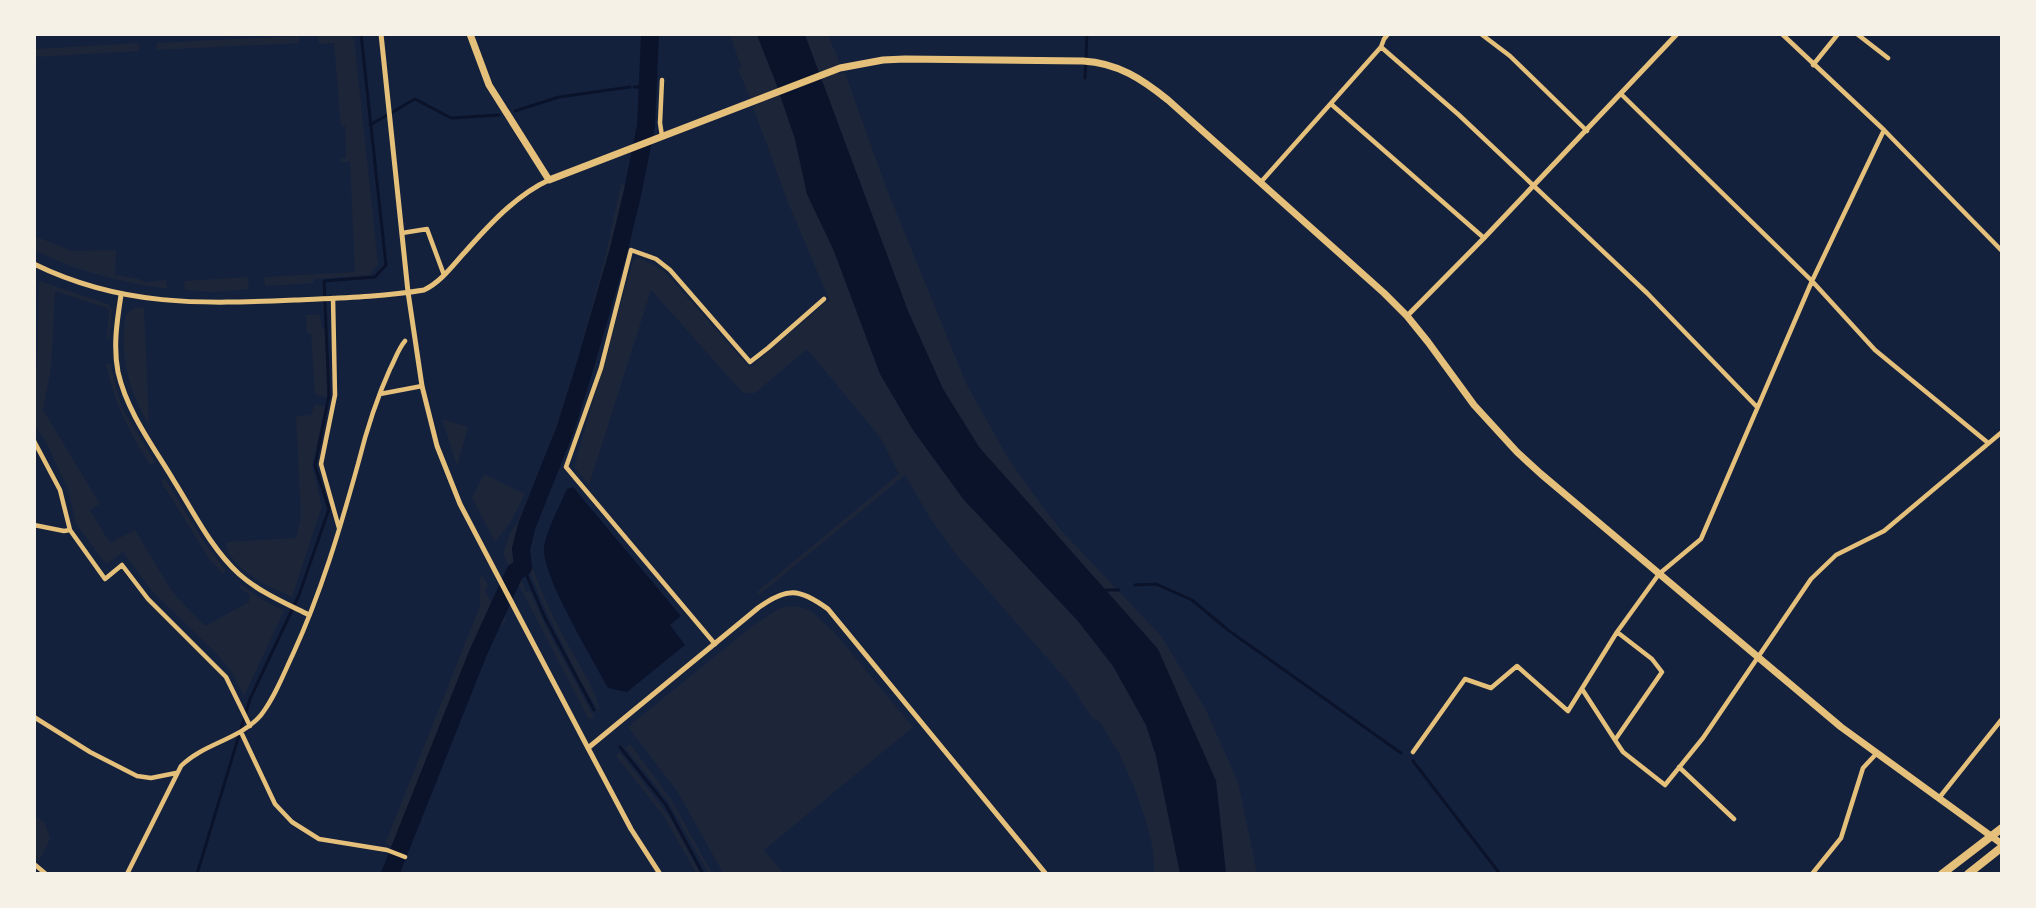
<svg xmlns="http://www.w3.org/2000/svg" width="2036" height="908" font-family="Manrope,sans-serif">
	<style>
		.green { fill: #1d2539 }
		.water { fill: #0b132b }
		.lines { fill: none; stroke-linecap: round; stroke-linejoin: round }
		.stream { stroke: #0b132b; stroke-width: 3 }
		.river { stroke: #0b132b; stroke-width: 18 }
		.minor { stroke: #e5c07b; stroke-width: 4.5 }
		.tertiary { stroke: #e5c07b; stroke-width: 5 }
		.primary { stroke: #e5c07b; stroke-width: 7 }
		.trunk { stroke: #e5c07b; stroke-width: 8 }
	</style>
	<rect width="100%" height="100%" fill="#14213d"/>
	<path class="green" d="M 318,35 L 351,35 L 354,39 L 378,264 L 370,275 L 314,279 L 313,283 L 265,286 L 264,277 L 355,272 L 350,162 L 341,162 L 341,158 L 346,158 L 345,125 L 341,126 L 334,43 L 319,44 Z
		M 730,35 L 757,35 L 776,83 L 795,139 L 807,194 L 834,251 L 880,374 L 913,430 L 964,500 L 1078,621 L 1113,666 L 1146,725 L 1156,756 L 1180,873 L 1154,873 L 1153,849 L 1145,818 L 1134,787 L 1119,753 L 1099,721 L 1092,718 L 1070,684 L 955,553 L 930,518 L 905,475 L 759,595 L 757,592 L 899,474 L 880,437 L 807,349 L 755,393 L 743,393 L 651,290 L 589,485 L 574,467 L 633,260 L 638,257 L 665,272 L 749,367 L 751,367 L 826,302 L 830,302 L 787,200 L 753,107 L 756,105 L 753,97 L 750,98 L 738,69 L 741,67 Z
		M 805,35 L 828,35 L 840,63 L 836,65 L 839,74 L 845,73 L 886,187 L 966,383 L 1008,458 L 1042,506 L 1060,529 L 1161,636 L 1205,708 L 1238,782 L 1257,873 L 1226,873 L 1216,781 L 979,447 L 943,389 L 908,311 Z
		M 299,36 L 299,43 L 157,50 L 157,43 Z
		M 139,43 L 139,51 L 35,57 L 35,49 Z
		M 621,184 L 626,185 L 584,363 L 559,431 L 521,522 L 516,550 L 519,563 L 512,571 L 503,554 L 510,533 L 516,525 L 549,447 L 573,375 L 605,258 Z
		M 635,187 L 641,187 L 596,363 L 565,453 L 530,538 C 526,556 534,571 540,587 C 549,609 559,630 571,650 C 582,670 596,690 600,713 L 580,680 L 545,609 L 524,559 L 523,548 L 541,494 L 582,392 L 599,334 Z
		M 35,236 L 72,251 L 116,250 L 115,275 L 139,279 L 145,282 L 166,280 L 168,289 C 121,282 77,272 35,250 Z
		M 248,277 L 249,289 L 214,292 L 185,290 L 184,281 Z
		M 40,281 L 108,304 L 112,309 L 109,340 L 107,340 L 109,309 L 55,291 L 51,368 L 43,410 L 100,504 L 90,510 L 110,543 L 135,530 L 173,593 L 205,626 L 249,602 L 250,595 L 240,588 L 239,583 L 260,598 L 284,611 L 244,696 L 231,671 L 216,653 L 152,591 L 123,552 L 108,563 L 104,562 L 76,524 L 68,489 L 45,440 L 35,426 L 34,372 L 37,365 L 39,286 Z
		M 136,307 L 144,308 L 149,425 C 128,390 119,355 126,314 Z
		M 306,315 L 320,315 L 322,328 L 326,329 L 327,398 L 315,394 L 311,334 L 307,333 Z
		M 106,364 L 110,364 L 122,408 L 155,462 L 150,465 C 128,428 115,406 106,364 Z
		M 315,404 L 325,407 L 312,466 L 322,506 L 292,597 C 270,587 228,569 226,542 L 296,538 L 301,516 L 296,416 L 311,415 Z
		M 442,419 L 468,427 L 457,466 Z
		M 484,474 L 525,494 L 510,523 L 495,542 L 472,498 Z
		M 165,479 L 204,542 L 225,570 L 223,574 L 210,560 L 161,481 Z
		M 482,575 L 488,585 L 485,591 L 494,608 L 476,646 L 397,848 L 385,844 L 480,606 L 480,578 Z
		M 520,576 L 526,592 L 530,591 L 545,625 L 595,719 L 588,718 L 517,581 Z
		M 790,606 L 801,607 L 811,611 L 834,632 L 913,727 L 764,850 L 783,873 L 723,873 L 677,791 L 628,727 L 751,627 L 780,608 Z
		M 503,614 L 506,620 L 487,645 L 407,851 L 403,850 L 474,668 L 487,639 Z
		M 630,744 L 671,799 L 712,873 L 708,873 L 668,801 L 625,748 Z
		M 620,752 L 671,819 L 700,873 L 696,873 L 663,815 L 616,756 Z
		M 35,816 L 45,823 L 50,839 L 39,861 L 35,857 Z"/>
	<path class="water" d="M 757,35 L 805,35 L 908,311 L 943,389 L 979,447 L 1158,649 L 1216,781 L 1226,873 L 1180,873 L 1156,756 L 1146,725 L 1113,666 L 1078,621 L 964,500 L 913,430 L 880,374 L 834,251 L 807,194 L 795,139 L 776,83 Z
		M 573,487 L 681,616 L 670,625 L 685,645 L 627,692 L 608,688 C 593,659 543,578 544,549 C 544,535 561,503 567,489 Z"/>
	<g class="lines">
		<path class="stream" d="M 1085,78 L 1087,34
			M 634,87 L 648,87
			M 515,111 L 559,97 L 630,87
			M 370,125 L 415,99 L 451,118 L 499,115
			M 523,567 L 545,618 L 594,710
			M 1135,585 L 1156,584 L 1192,600 L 1228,630 L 1401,753
			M 1102,590 L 1119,590
			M 620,747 L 666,805 L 703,874
			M 1413,761 L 1500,874
			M 197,874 L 250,699 L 299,595 L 329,509 L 315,466 L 329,395 L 324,281 L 375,277 L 386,265 L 361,34"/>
		<path class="river" d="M 390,874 L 478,653 L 515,572 L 523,567 L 521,549 L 527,525 L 565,430 L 583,373 L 619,249 L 632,195 L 646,126 L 650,34"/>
		<path class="minor" d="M 1481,34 L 1510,56 L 1587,131
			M 1782,34 L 1884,130 L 2002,251
			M 1857,34 L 1888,58
			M 1381,47 L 1459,115 L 1647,293 L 1757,407
			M 1813,65 L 1838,34
			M 1621,94 L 1812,281 L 1875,350 L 1987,442
			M 1331,104 L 1484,238
			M 662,136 L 660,123 L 662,80
			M 1261,182 L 1381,47 L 1384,39 L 1388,34
			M 402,233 L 427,229 L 444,275
			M 333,298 L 335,395 L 321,464 L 339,528
			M 380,394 L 422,386
			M 34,441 L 60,490 L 70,530 L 105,579 L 122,565 L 148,599 L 226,677 L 250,726
			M 34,525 L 64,531 L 70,530
			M 1617,632 L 1652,659 L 1662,672 L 1615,740 L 1623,752 L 1665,785 L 1703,738 L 1811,579 L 1836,555 L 1884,531 L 2002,432
			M 715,644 L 566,467 L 601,368 L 631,250 L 656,259 L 670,270 L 750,362 L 768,348 L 824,299
			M 1582,689 L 1615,740
			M 34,717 L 90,752 L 137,776 L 151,778 L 176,773
			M 241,732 L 275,804 L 292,822 L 319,839 L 387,850 L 405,857
			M 1413,752 L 1465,679 L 1491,688 L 1517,666 L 1568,711 L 1617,632 L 1659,574 L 1701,539 L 1812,281 L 1884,130
			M 1679,767 L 1734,819
			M 1939,798 L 2002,719
			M 34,864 L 46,874
			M 127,874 L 181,766 C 204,743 240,740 261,715 C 275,697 283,675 293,654 C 321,593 340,529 358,464 C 366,432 376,400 390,369 C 395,360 398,349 405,341
			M 1812,874 L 1841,838 L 1863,768 L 1877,753"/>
		<path class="tertiary" d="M 381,34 L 408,292 L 422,386 L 437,446 L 460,504 L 588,748 L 631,829 L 660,874
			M 34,264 C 122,307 201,304 295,300 C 338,298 382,297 424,290 C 441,282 452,266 465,252 C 488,226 516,195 549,180
			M 121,295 C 117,321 113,346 118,372 C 127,412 153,446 174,481 C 194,513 211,548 239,574 C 259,592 285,603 309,615
			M 1407,316 L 1484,238 L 1677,34
			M 588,748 L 758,608 C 787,587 799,588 828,609 L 1046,874"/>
		<path class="primary" d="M 470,34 L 489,85 L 549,180 L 840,68 L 883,60 L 905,59 L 1083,61 C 1118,63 1142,79 1168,100 L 1384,293 L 1407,316 L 1428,342 L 1474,405 L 1517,452 L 1541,474 L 1841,727 L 2002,844"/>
		<path class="trunk" d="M 1942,874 L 2002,828
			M 1968,874 L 2002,847"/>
	</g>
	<rect width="2036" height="908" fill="none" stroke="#f6f1e7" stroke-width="72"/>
</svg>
